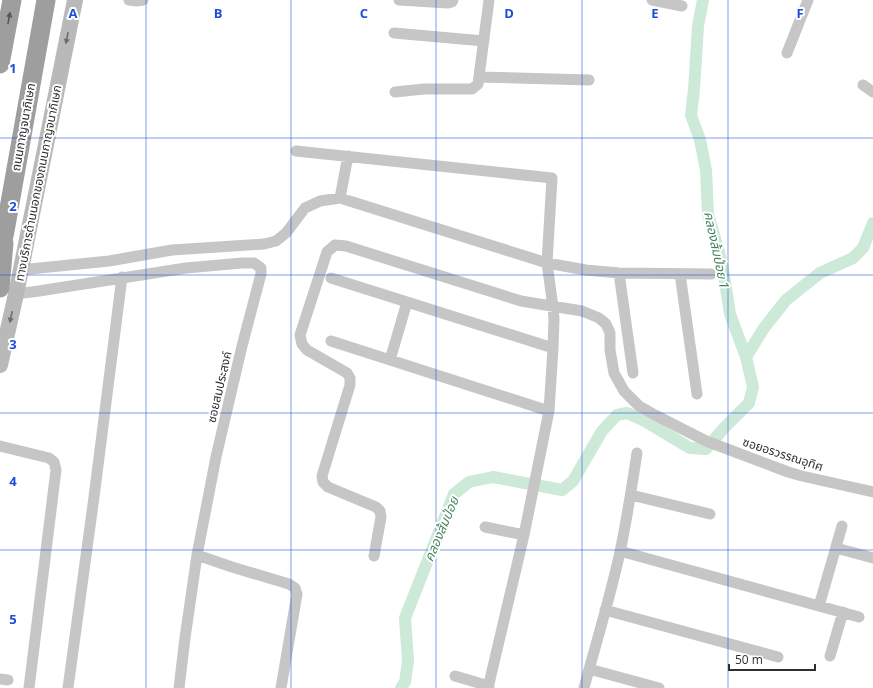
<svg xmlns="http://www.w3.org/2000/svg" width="873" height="688" font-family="'Open Sans','Noto Sans Thai',sans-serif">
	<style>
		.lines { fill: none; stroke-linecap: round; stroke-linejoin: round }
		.canal { stroke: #cde9d7; stroke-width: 12 }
		.minor { stroke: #c6c6c6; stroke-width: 11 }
		.secondary { stroke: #b9b9b9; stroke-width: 16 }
		.trunk { stroke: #9e9e9e; stroke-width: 19 }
		.oneway { fill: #565656 }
		.oneway2 { fill: #6d6d6d }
		.grid { fill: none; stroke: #1d4ed8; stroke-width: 1; stroke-opacity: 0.55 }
		.labels { text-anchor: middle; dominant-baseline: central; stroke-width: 4; stroke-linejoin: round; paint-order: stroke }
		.street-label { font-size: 12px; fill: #2f2f2f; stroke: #fff }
		.water-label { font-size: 13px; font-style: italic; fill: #42835b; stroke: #fff }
		.grid-label { font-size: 13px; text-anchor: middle; font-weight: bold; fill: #1d4ed8; stroke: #fff; stroke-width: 4; stroke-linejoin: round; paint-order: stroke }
	</style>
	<rect width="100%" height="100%" fill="#fff"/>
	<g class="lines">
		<path class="canal" d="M 746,357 L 764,328 L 786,300 L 820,273 L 853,258 L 863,248 L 873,223
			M 401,688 L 405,682 L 408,661 L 405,618 L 454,494 L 469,482 L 493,477 L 562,490 L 573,481 L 602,431 L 617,415 L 627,413 L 643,420 L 690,448 L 706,449 L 724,428 L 749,403 L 753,387 L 746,357 L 730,314 L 722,263 L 708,214 L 706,170 L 700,140 L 691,115 L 694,89 L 698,26 L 703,0"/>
		<path class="minor" d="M 129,0 L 137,1 L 143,0
			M 399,0 L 448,3 L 452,2 L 453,0
			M 652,0 L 682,6
			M 394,33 L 484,41
			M 787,53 L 808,0
			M 479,77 L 589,80
			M 863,85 L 873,92
			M 395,92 L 424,89 L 472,89 L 478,84 L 489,0
			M 296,151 L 552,178 L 547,263 L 553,307 L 554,319 L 553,348 L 549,411 L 524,535 L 488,688
			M 340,198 L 348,156
			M 20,270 L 109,261 L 172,250 L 264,244 L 276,241 L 286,233 L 305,208 L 320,201 L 340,198 L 547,263 L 586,270 L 619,273 L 711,274
			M 619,273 L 633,373
			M 680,274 L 697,394
			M 331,278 L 553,348
			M 16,294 L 39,291 L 186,268 L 242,263 L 254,263 L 261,268 L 261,274 L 242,346 L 216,457 L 197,555 L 232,567 L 289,584 L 295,588 L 297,594 L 281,688
			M 331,341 L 549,411
			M 390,360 L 407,302
			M 0,446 L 49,458 L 54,462 L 56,470 L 29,688
			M 631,495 L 710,514
			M 485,527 L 524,535
			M 836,548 L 873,558
			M 620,551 L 859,617
			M 374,556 L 381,517 L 380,511 L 376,507 L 328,487 L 323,482 L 322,476 L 350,385 L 350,378 L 347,373 L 307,350 L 302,344 L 300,335 L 327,252 L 335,245 L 346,246 L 521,301 L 582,311 L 599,318 L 606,324 L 610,333 L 610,350 L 614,373 L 624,391 L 639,406 L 655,415 L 706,441 L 788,472 L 802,476 L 873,492
			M 819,606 L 842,526
			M 605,610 L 778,657
			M 830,656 L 843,612
			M 589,669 L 659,688
			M 455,676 L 489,686
			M 0,679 L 8,680
			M 68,688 L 94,497 L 122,277
			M 179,688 L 185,638 L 197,555
			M 584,688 C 596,643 610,598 620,552 C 627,519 632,486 637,453"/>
		<path class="secondary" d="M 0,365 L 16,294 L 75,0"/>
		<path class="trunk" d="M 0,64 L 12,0
			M 0,254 L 5,231 L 46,0
			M 0,288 L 4,243"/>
	</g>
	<defs><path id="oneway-solid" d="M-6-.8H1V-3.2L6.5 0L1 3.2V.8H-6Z"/></defs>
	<use class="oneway" href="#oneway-solid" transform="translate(9 18) rotate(-79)"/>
	<g class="oneway2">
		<use href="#oneway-solid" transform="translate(67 38) rotate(101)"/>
		<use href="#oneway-solid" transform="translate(11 317) rotate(102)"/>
	</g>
	<path class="grid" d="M 146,0 L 146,688M 291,0 L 291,688M 436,0 L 436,688M 582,0 L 582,688M 728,0 L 728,688M 0,138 L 873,138M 0,275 L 873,275M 0,413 L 873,413M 0,550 L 873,550"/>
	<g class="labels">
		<g class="street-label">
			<text transform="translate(23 127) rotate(-80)">ถนนกาญจนาภิเษก</text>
			<text transform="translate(38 183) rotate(-79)">ทางบริการด้านนอกของถนนกาญจนาภิเษก</text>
			<text transform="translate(219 387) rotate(-77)">ซอยสมประสงค์</text>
			<text transform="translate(783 454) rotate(18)">ซอยอรวรรณอุทิศ</text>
		</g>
		<g class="water-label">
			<text transform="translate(717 250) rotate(78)">คลองส้มป่อย 1</text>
			<text transform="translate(441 529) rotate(-67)">คลองส้มป่อย</text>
		</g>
	</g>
	<g class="grid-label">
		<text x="73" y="18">A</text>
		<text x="218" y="18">B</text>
		<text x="364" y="18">C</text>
		<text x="509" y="18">D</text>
		<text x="655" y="18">E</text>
		<text x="800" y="18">F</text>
		<text x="13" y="73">1</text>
		<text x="13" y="211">2</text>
		<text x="13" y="349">3</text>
		<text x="13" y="486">4</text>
		<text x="13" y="624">5</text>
	</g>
	<path d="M729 664v6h86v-6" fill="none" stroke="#2f2f2f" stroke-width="2"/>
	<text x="735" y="664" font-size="12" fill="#2f2f2f" stroke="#ffffff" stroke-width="3" paint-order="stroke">50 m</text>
</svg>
